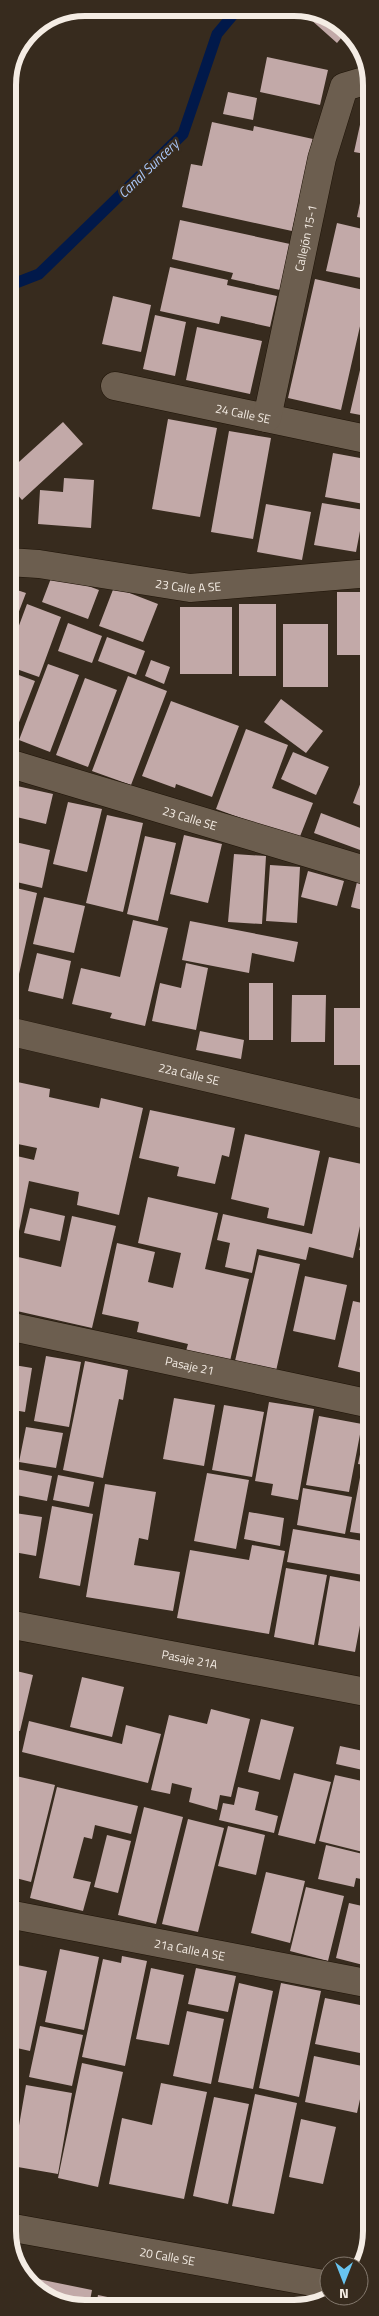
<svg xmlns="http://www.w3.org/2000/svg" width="379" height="2316" font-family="'Titillium Web',sans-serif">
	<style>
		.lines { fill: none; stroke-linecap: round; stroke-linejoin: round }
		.stream { stroke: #01194a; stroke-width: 11 }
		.building { fill: #c2a9a8 }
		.minor-casing { stroke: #1e1307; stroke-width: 29 }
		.minor { stroke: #6c5e4f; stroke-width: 28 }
		.labels { text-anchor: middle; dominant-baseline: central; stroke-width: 5; stroke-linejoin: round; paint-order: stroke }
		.street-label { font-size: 12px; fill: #f4ece4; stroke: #372b1e }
		.water-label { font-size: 14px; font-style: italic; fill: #aac7f8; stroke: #372b1e }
		.rim { fill: none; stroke: #f4ece4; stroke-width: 6 }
	</style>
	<rect width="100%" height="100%" fill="#372b1e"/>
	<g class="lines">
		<path class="stream" d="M 8,286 L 39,274 L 183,134 L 217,34 L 238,9"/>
	</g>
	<path class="building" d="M 300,10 L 313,10 L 347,31 L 337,43 Z
		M 267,57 L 328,70 L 320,105 L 260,92 Z
		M 369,84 L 371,85 L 371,155 L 354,152 Z
		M 228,92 L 257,98 L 253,120 L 223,114 Z
		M 212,122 L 253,131 L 254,126 L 313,139 L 292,231 L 182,207 L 191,164 L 202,166 Z
		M 369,161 L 371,161 L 371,220 L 357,217 Z
		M 180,220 L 290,244 L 280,290 L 231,279 L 233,273 L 172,259 Z
		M 337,223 L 371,231 L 371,280 L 326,271 Z
		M 170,267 L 228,280 L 227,285 L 277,296 L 270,327 L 221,316 L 219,324 L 160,311 Z
		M 315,279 L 368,291 L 341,410 L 288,398 Z
		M 113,296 L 151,305 L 141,352 L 102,344 Z
		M 155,315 L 186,322 L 175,376 L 143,369 Z
		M 197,327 L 262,341 L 250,394 L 186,380 Z
		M 360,370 L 371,372 L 371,417 L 350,413 Z
		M 8,406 L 19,419 L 8,429 Z
		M 168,419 L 217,428 L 200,517 L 152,509 Z
		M 63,422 L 83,444 L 22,500 L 8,484 L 8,469 L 9,471 Z
		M 229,431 L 271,438 L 253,539 L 211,532 Z
		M 333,453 L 371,460 L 364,504 L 325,497 Z
		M 64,478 L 94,480 L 91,528 L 38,524 L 40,490 L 63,492 Z
		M 322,503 L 364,510 L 356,552 L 314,545 Z
		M 266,504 L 311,512 L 302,560 L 257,552 Z
		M 53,573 L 99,590 L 88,619 L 42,602 Z
		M 8,587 L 26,593 L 8,640 Z
		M 114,587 L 158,604 L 143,642 L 99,626 Z
		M 337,592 L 371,592 L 371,655 L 337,655 Z
		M 27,604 L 61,617 L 39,677 L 8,666 L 8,655 Z
		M 239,604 L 276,604 L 276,676 L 239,676 Z
		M 180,607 L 232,607 L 232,674 L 180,674 Z
		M 68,623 L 102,636 L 92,663 L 58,651 Z
		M 283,624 L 328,624 L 328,687 L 283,687 Z
		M 107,637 L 145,651 L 136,675 L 98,661 Z
		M 151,660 L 170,667 L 164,684 L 145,676 Z
		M 48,664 L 79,675 L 50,752 L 19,740 Z
		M 8,671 L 35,681 L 11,743 L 8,741 Z
		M 128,676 L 167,691 L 131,785 L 92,771 Z
		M 85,678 L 117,690 L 88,767 L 56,755 Z
		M 362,696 L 371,696 L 371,746 L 362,746 Z
		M 281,699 L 323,731 L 306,753 L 264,722 Z
		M 171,701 L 239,726 L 212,797 L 176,784 L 175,788 L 142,776 Z
		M 246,729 L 288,745 L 272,788 L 313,803 L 299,839 L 216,809 Z
		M 293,752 L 329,767 L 316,795 L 281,779 Z
		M 364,774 L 371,777 L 371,810 L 353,803 Z
		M 8,784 L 53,794 L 46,824 L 8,815 Z
		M 68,802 L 102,809 L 87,872 L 53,864 Z
		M 321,813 L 371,832 L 371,854 L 314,833 Z
		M 107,815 L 143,823 L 123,912 L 86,903 Z
		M 184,835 L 222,844 L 208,903 L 170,894 Z
		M 145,836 L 176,843 L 158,921 L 127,914 Z
		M 11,841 L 50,850 L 42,888 L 8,880 L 8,854 Z
		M 234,854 L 266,856 L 262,924 L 228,922 Z
		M 270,865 L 300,867 L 297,923 L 266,921 Z
		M 308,871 L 344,881 L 337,906 L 301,897 Z
		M 357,882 L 371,886 L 371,912 L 351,907 Z
		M 8,886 L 37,893 L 15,992 L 8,990 Z
		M 44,897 L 85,906 L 74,953 L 33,944 Z
		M 133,920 L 168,928 L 145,1026 L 110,1018 L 112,1013 L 72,1004 L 81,968 L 120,977 Z
		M 190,921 L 298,942 L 294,962 L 252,953 L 249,973 L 182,960 Z
		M 37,953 L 71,961 L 63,999 L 28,991 Z
		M 186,963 L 208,968 L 196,1030 L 152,1021 L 160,983 L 181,988 Z
		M 249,983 L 273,983 L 273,1040 L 249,1040 Z
		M 292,995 L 326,995 L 325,1042 L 291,1042 Z
		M 334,1008 L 370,1008 L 370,1065 L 334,1065 Z
		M 200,1031 L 244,1040 L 241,1059 L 196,1050 Z
		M 8,1080 L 50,1089 L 49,1097 L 99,1108 L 101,1098 L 143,1108 L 119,1215 L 77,1205 L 79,1192 L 29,1181 L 14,1256 L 61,1267 L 72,1216 L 116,1226 L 92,1328 L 8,1309 L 8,1154 L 34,1160 L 37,1148 L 8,1142 Z
		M 150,1110 L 235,1128 L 229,1157 L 222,1155 L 215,1184 L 177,1176 L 179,1167 L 139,1158 Z
		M 245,1134 L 320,1151 L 304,1226 L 267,1218 L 269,1208 L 231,1199 Z
		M 329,1157 L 371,1166 L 371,1176 L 353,1258 L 309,1247 L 306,1260 L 257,1249 L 252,1273 L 225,1267 L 230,1243 L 217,1240 L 223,1214 L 312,1234 Z
		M 148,1197 L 218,1213 L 205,1269 L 249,1279 L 230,1361 L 186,1351 L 188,1344 L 137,1332 L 139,1322 L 102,1314 L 117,1243 L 155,1252 L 148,1282 L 173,1288 L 181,1253 L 138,1243 Z
		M 371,1200 L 371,1253 L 359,1250 Z
		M 30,1208 L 65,1216 L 60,1241 L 24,1233 Z
		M 259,1255 L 300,1264 L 276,1371 L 235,1361 Z
		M 305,1276 L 347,1285 L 335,1340 L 293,1331 Z
		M 353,1301 L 371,1305 L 371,1375 L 338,1367 Z
		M 46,1356 L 81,1362 L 69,1427 L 34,1421 Z
		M 85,1361 L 128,1370 L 123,1400 L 119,1399 L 103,1478 L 63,1470 Z
		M 8,1364 L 32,1368 L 25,1412 L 8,1409 Z
		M 174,1398 L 215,1405 L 204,1466 L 163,1459 Z
		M 269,1402 L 314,1409 L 298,1500 L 271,1495 L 273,1484 L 255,1481 Z
		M 224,1405 L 264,1412 L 252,1477 L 212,1470 Z
		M 319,1416 L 362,1424 L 349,1492 L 306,1485 Z
		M 366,1426 L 371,1427 L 371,1466 L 358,1464 Z
		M 26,1427 L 63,1433 L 56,1468 L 19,1462 Z
		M 16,1469 L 52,1476 L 47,1501 L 11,1494 Z
		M 361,1472 L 371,1474 L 371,1535 L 350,1532 Z
		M 207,1473 L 249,1480 L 236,1549 L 194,1541 Z
		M 58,1475 L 94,1482 L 89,1507 L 53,1500 Z
		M 105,1484 L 156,1492 L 148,1540 L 139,1538 L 134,1565 L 180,1572 L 173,1611 L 86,1597 Z
		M 303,1488 L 352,1497 L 345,1534 L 297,1525 Z
		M 52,1506 L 93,1514 L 80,1586 L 39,1578 Z
		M 8,1512 L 42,1517 L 36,1556 L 8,1551 Z
		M 249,1512 L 284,1518 L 280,1546 L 244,1539 Z
		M 293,1529 L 369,1542 L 363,1575 L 287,1562 Z
		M 252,1545 L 285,1551 L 269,1634 L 177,1618 L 190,1550 L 249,1560 Z
		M 286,1568 L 327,1575 L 314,1645 L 274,1637 Z
		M 330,1576 L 368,1583 L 355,1652 L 318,1645 Z
		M 369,1603 L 371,1603 L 371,1657 L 361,1655 Z
		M 8,1669 L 33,1675 L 20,1731 L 8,1728 Z
		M 82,1677 L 124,1687 L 112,1737 L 70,1727 Z
		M 211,1709 L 250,1719 L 231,1797 L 220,1795 L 217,1810 L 189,1802 L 192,1788 L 172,1783 L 170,1794 L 151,1790 L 169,1715 L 207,1724 Z
		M 261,1719 L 294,1727 L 280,1780 L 248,1772 Z
		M 29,1721 L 122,1744 L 126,1725 L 161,1734 L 148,1783 L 22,1752 Z
		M 8,1732 L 18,1734 L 12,1757 L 8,1755 Z
		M 340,1746 L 368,1752 L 363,1770 L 336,1764 Z
		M 294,1773 L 331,1782 L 315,1844 L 278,1835 Z
		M 335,1775 L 371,1783 L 371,1854 L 319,1841 Z
		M 16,1776 L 55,1785 L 31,1882 L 8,1876 L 8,1812 Z
		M 57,1787 L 138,1806 L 131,1834 L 95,1825 L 92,1839 L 84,1837 L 73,1878 L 91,1882 L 83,1911 L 30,1898 Z
		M 238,1787 L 259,1792 L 255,1810 L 278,1816 L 274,1833 L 219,1820 L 223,1803 L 234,1805 Z
		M 144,1807 L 183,1817 L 156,1924 L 118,1915 Z
		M 188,1819 L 224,1828 L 198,1932 L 162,1924 Z
		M 228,1826 L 265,1835 L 256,1875 L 218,1866 Z
		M 107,1835 L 131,1841 L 118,1893 L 94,1887 Z
		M 326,1845 L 371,1856 L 371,1881 L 356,1878 L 354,1887 L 318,1879 Z
		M 266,1872 L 305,1881 L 290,1943 L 251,1933 Z
		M 306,1887 L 344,1896 L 328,1961 L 290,1951 Z
		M 349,1903 L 371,1908 L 371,1967 L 336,1958 Z
		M 8,1932 L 14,1933 L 9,1957 L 8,1957 Z
		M 60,1949 L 99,1957 L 84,2030 L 45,2022 Z
		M 122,1956 L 147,1961 L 125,2066 L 82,2057 L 103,1959 L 121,1963 Z
		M 12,1964 L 47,1971 L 30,2051 L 8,2046 L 8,1986 Z
		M 151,1968 L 184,1975 L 169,2045 L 136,2039 Z
		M 196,1968 L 236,1976 L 228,2012 L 188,2004 Z
		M 239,1983 L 273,1991 L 253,2089 L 218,2082 Z
		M 281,1983 L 321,1991 L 299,2097 L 259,2088 Z
		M 325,1998 L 370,2007 L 360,2053 L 315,2044 Z
		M 187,2011 L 224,2019 L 211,2084 L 173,2076 Z
		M 40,2026 L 83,2035 L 72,2086 L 29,2077 Z
		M 314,2056 L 367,2067 L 357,2113 L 305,2102 Z
		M 82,2063 L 123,2072 L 98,2187 L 58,2178 Z
		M 161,2083 L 207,2092 L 184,2199 L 109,2184 L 122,2118 L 152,2125 Z
		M 26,2085 L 72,2093 L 58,2174 L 12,2166 Z
		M 255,2094 L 297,2103 L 274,2214 L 232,2206 Z
		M 214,2097 L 249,2104 L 228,2204 L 193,2196 Z
		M 301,2119 L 336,2127 L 323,2184 L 289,2177 Z
		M 33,2278 L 92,2290 L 89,2306 L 66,2306 L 32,2285 Z
		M 98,2295 L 145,2305 L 145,2307 L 96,2306 Z"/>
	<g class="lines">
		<defs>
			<g id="minor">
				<path id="s1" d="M 115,386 L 371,440"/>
				<path id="s2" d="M 267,418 L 322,158 L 344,87 L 371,79"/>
				<path id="s3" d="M 8,562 L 39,564 L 190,588 L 371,573"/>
				<path id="s4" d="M 8,763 L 371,872"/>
				<path id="s5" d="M 8,1031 L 371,1116"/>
				<path id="s6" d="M 8,1326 L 371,1404"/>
				<path id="s7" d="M 8,1624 L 371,1693"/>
				<path id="s8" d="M 8,1914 L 371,1984"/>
				<path id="s9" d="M 8,2227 L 329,2285"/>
			</g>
		</defs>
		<use href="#minor" class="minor-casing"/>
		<use href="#minor" class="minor"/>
	</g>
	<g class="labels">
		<g class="street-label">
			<text stroke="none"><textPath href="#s2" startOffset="184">Callejón 15-1</textPath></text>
			<text stroke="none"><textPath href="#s1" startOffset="131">24 Calle SE</textPath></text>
			<text stroke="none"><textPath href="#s3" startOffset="182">23 Calle A SE</textPath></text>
			<text stroke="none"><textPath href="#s4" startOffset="190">23 Calle SE</textPath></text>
			<text stroke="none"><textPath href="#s5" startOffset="186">22a Calle SE</textPath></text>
			<text stroke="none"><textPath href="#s6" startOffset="186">Pasaje 21</textPath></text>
			<text stroke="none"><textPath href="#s7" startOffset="185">Pasaje 21A</textPath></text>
			<text stroke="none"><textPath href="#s8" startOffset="185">21a Calle A SE</textPath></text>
			<text stroke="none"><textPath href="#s9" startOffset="162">20 Calle SE</textPath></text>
		</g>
		<g class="water-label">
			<text transform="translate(148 168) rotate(-44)">Canal Suncery</text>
		</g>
	</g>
	<path d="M0 0H379V2316H0ZM85 16H294A69 69 0 0 1 363 85V2231A69 69 0 0 1 294 2300H85A69 69 0 0 1 16 2231V85A69 69 0 0 1 85 16Z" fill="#372b1e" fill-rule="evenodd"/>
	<path class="rim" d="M85 16H294A69 69 0 0 1 363 85V2231A69 69 0 0 1 294 2300H85A69 69 0 0 1 16 2231V85A69 69 0 0 1 85 16Z"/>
	<g transform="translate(344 2281) rotate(180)"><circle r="24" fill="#372b1e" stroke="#83786d"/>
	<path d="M0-4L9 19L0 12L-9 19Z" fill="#68c4f0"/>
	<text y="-8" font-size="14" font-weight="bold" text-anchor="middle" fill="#f4ece4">N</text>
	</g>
</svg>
